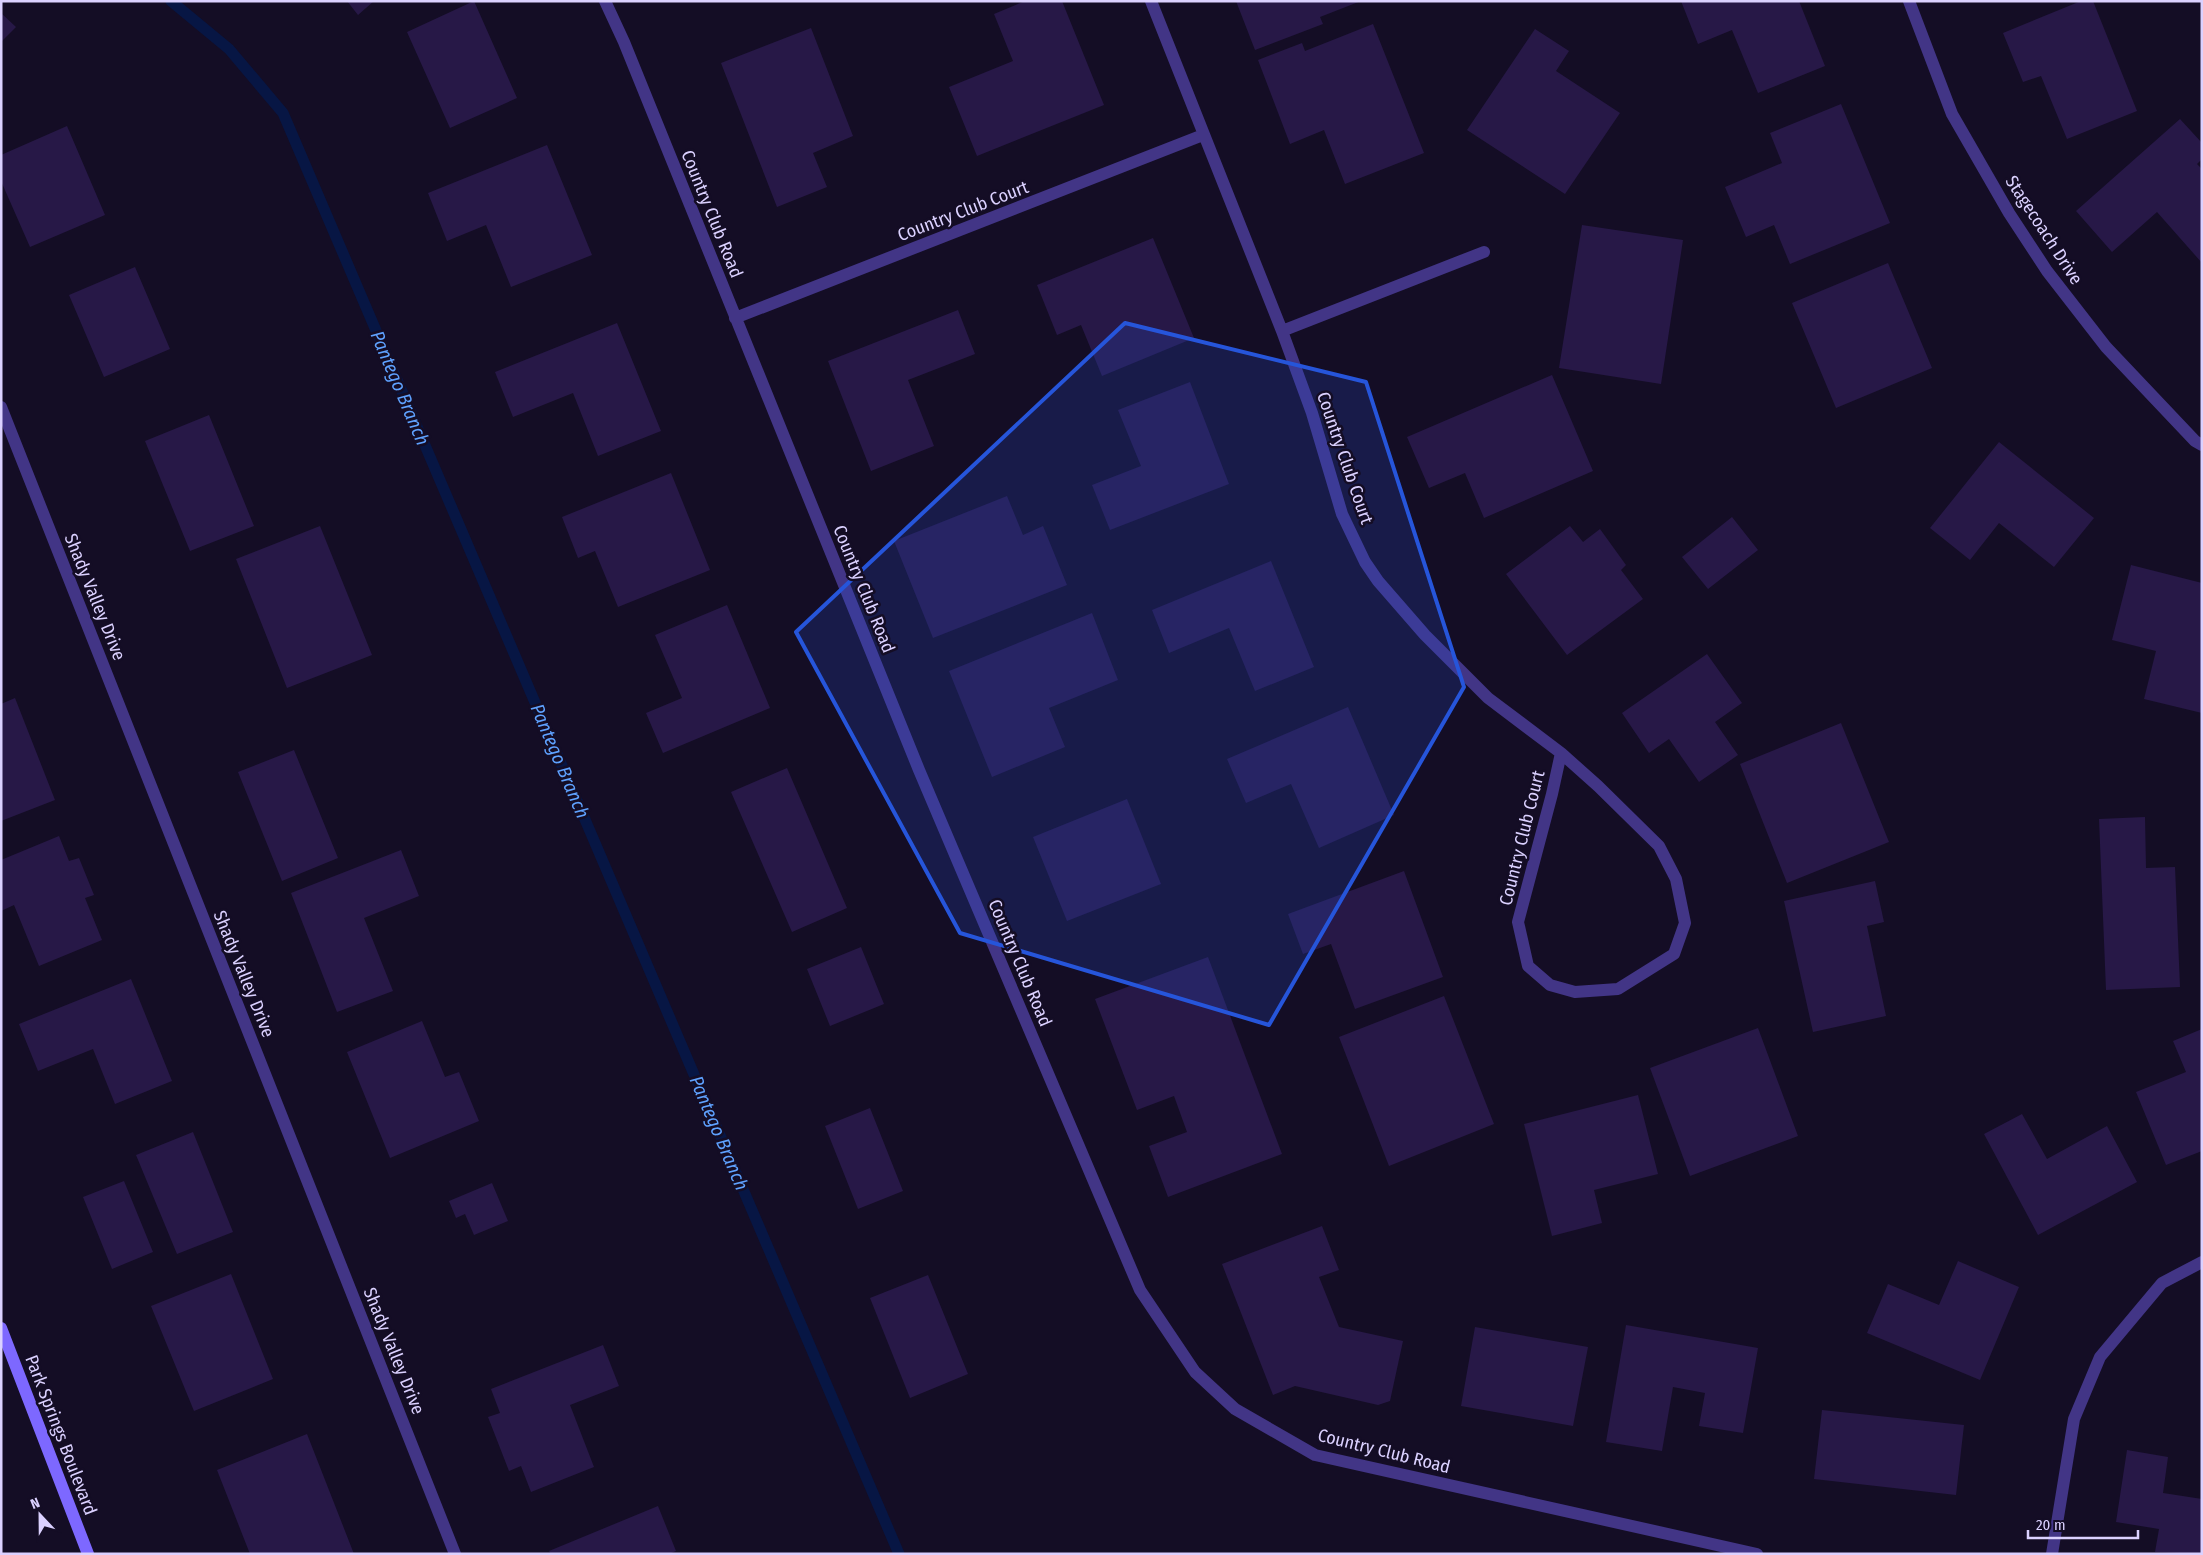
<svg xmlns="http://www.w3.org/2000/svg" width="2203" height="1555" font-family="'Fira Sans Condensed',sans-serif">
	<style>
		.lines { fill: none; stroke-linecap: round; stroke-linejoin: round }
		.stream { stroke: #071644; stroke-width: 11 }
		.building { fill: #271847 }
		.minor { stroke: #423586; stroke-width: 12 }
		.secondary { stroke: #7d68ff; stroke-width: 12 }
		.marked { fill: #2655da; fill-opacity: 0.2; stroke: #2655da; stroke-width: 4; stroke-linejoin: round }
		.labels { text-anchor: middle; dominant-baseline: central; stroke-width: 5; stroke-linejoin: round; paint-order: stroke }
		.street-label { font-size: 18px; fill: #dbd1ff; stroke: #140d25 }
		.water-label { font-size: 19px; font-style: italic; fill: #5fa2ff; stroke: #140d25 }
	</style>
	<rect width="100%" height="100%" fill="#140d25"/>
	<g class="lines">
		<path class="stream" d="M 171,1 L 229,49 L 283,113 L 899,1554"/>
	</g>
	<path class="building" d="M 347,1 L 374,1 L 358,15 Z
		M 474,1 L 517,98 L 450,128 L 407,32 Z
		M 1025,1 L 1062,1 L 1104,105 L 977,156 L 949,87 L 1013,61 L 994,14 Z
		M 1236,1 L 1361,1 L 1320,17 L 1323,24 L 1255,50 Z
		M 1681,1 L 1799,1 L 1825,66 L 1758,93 L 1732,30 L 1698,44 Z
		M 2081,1 L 2093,1 L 2137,111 L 2067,139 L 2041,76 L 2023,82 L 2003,33 Z
		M 1,13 L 16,27 L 1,42 Z
		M 1373,24 L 1424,153 L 1345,184 L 1324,130 L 1290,144 L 1258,60 L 1302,43 L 1305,51 Z
		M 811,28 L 853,136 L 813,153 L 827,187 L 777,207 L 721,63 Z
		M 1535,29 L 1569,51 L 1556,71 L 1620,113 L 1565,194 L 1467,130 Z
		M 1841,104 L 1890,223 L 1790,264 L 1774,225 L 1746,237 L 1725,187 L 1782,163 L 1770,133 Z
		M 2180,119 L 2202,143 L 2202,159 L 2197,164 L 2202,169 L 2202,263 L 2157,212 L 2112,252 L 2076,211 Z
		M 67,126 L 105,215 L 30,247 L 1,181 L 1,155 Z
		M 547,145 L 592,255 L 511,287 L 486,225 L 447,241 L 428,193 Z
		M 1582,225 L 1683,240 L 1661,384 L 1559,368 Z
		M 1153,238 L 1194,338 L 1102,376 L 1081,325 L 1057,335 L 1037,285 Z
		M 1888,263 L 1932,368 L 1836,408 L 1792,303 Z
		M 135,267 L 170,349 L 104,377 L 69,295 Z
		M 958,310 L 975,354 L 908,380 L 934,446 L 871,471 L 828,361 Z
		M 617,323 L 661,431 L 598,456 L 573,393 L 513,417 L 495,372 Z
		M 1552,375 L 1593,471 L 1484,518 L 1465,473 L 1429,488 L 1407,437 Z
		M 1190,382 L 1229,484 L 1110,530 L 1092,485 L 1141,466 L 1118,410 Z
		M 209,415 L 254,526 L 190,551 L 145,441 Z
		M 1999,442 L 2094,518 L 2054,567 L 1999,523 L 1970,560 L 1930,528 Z
		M 671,473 L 710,570 L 618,607 L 595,551 L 578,558 L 562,517 Z
		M 1007,496 L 1023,535 L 1043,526 L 1067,585 L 933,638 L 894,541 Z
		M 1732,517 L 1758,550 L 1708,589 L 1682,557 Z
		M 320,526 L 372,655 L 287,688 L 236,559 Z
		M 1570,526 L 1583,542 L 1600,529 L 1626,565 L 1621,570 L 1643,599 L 1567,655 L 1506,574 Z
		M 1271,561 L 1314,667 L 1255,691 L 1229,628 L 1169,653 L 1152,610 Z
		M 2131,565 L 2202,583 L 2202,713 L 2144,699 L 2156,651 L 2112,640 Z
		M 727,605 L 770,708 L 663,753 L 646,713 L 682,698 L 655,635 Z
		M 1092,613 L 1118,680 L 1049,708 L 1065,747 L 992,777 L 949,671 Z
		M 1707,654 L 1742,703 L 1715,722 L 1738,755 L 1699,782 L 1669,739 L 1649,753 L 1622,713 Z
		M 15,698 L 55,800 L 1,821 L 1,704 Z
		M 1348,707 L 1394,815 L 1319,848 L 1291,784 L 1246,803 L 1227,759 Z
		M 1841,723 L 1889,842 L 1787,883 L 1740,764 Z
		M 294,750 L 338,858 L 282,881 L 238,772 Z
		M 787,768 L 847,908 L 792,932 L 731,792 Z
		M 1127,799 L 1161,884 L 1067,921 L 1033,837 Z
		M 2145,817 L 2146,868 L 2175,867 L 2180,987 L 2106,990 L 2099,819 Z
		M 59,836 L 69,861 L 79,858 L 94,895 L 85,898 L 102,940 L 39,966 L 14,905 L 1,911 L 1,860 Z
		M 401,850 L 419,896 L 364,918 L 393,991 L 337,1012 L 291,893 Z
		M 1404,871 L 1443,977 L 1355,1009 L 1331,944 L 1303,954 L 1288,914 Z
		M 1875,881 L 1884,922 L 1867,926 L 1886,1016 L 1813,1032 L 1784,901 Z
		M 861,947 L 884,1004 L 830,1026 L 807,969 Z
		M 1208,957 L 1282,1154 L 1168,1197 L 1149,1146 L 1187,1132 L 1174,1096 L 1137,1110 L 1095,999 Z
		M 131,979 L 172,1081 L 115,1104 L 93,1049 L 38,1071 L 19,1024 Z
		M 1444,996 L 1494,1124 L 1389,1166 L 1339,1037 Z
		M 422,1021 L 445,1077 L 459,1072 L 479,1121 L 390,1158 L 347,1052 Z
		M 1758,1028 L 1798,1136 L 1690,1176 L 1650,1068 Z
		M 2202,1029 L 2202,1151 L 2166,1165 L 2136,1092 L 2186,1072 L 2173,1041 Z
		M 1638,1095 L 1658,1174 L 1594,1190 L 1602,1223 L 1552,1236 L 1524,1124 Z
		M 870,1108 L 903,1191 L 858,1209 L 825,1126 Z
		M 2022,1114 L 2047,1159 L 2107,1126 L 2137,1182 L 2038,1235 L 1984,1134 Z
		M 193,1132 L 233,1232 L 177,1254 L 136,1155 Z
		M 124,1181 L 153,1252 L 112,1269 L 83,1197 Z
		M 492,1183 L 508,1221 L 474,1235 L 465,1214 L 456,1218 L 449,1201 Z
		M 1322,1226 L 1339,1270 L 1319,1277 L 1339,1327 L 1403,1341 L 1390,1401 L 1378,1405 L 1295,1386 L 1273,1395 L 1222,1264 Z
		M 1958,1261 L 2019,1287 L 1980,1380 L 1867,1333 L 1888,1284 L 1939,1305 Z
		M 231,1274 L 273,1379 L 194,1411 L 151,1306 Z
		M 928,1275 L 968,1374 L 910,1398 L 870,1298 Z
		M 1626,1325 L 1758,1348 L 1743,1433 L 1699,1426 L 1705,1393 L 1673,1387 L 1662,1451 L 1606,1442 Z
		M 1475,1327 L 1588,1347 L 1573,1426 L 1461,1406 Z
		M 603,1345 L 619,1386 L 570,1405 L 594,1467 L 531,1492 L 521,1466 L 509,1471 L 488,1417 L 500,1413 L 491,1389 Z
		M 1822,1410 L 1964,1425 L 1956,1495 L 1814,1479 Z
		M 307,1434 L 354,1554 L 250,1554 L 217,1470 Z
		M 2127,1450 L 2168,1457 L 2163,1493 L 2202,1499 L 2202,1554 L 2155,1552 L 2159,1529 L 2116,1522 Z
		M 658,1506 L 676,1551 L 669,1554 L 551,1554 L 549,1551 Z"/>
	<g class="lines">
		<path class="minor" d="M 605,1 L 624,42 L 919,770 L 1140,1290 L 1195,1372 L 1235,1409 L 1315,1455 L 1757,1554
			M 1151,1 L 1282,331 L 1312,413 L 1342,514 L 1365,562 L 1378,581 L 1425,635 L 1488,698 L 1561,753
			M 1909,1 L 1952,114 L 2009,213 L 2047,271 L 2106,347 L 2195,441 L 2202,445
			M 735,318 L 1203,135
			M 1282,331 L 1484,252
			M 1,407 L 455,1554
			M 1561,753 L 1598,786 L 1659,846 L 1676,879 L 1685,923 L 1674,954 L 1618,989 L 1575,992 L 1550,985 L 1528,966 L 1518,922 L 1552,794 Z
			M 2052,1554 L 2074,1419 L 2100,1357 L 2162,1283 L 2202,1262"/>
		<path class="secondary" d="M 1,1328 L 88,1554"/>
	</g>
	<path class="marked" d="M 1125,323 L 1366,382 L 1464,687 L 1269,1025 L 960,933 L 796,632 Z"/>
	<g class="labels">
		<g class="street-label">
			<text transform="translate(963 211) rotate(-21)">Country Club Court</text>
			<text transform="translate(712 214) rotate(68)">Country Club Road</text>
			<text transform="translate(2044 230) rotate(57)">Stagecoach Drive</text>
			<text transform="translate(1345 458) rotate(71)">Country Club Court</text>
			<text transform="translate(864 589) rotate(68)">Country Club Road</text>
			<text transform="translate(95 597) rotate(68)">Shady Valley Drive</text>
			<text transform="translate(1522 838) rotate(-76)">Country Club Court</text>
			<text transform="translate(1020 963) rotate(67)">Country Club Road</text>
			<text transform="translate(244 974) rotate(68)">Shady Valley Drive</text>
			<text transform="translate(394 1351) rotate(68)">Shady Valley Drive</text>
			<text transform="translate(61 1435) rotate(69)">Park Springs Boulevard</text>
			<text transform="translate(1384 1451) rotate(14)">Country Club Road</text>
		</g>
		<g class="water-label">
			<text transform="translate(400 388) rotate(67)">Pantego Branch</text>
			<text transform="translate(560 761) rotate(67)">Pantego Branch</text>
			<text transform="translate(719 1133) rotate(67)">Pantego Branch</text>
		</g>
	</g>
	<rect width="2203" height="1555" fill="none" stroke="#dbd1ff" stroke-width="5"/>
	<g transform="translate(40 1515) rotate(338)" stroke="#140d25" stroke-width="4" paint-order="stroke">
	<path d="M0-4L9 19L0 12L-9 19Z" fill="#dbd1ff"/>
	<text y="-8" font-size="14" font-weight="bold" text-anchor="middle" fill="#dbd1ff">N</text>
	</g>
	<path d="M2028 1530v8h110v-8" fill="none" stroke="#dbd1ff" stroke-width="2.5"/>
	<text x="2036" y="1530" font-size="15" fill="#dbd1ff" stroke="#140d25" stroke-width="4" paint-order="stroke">20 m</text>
</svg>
